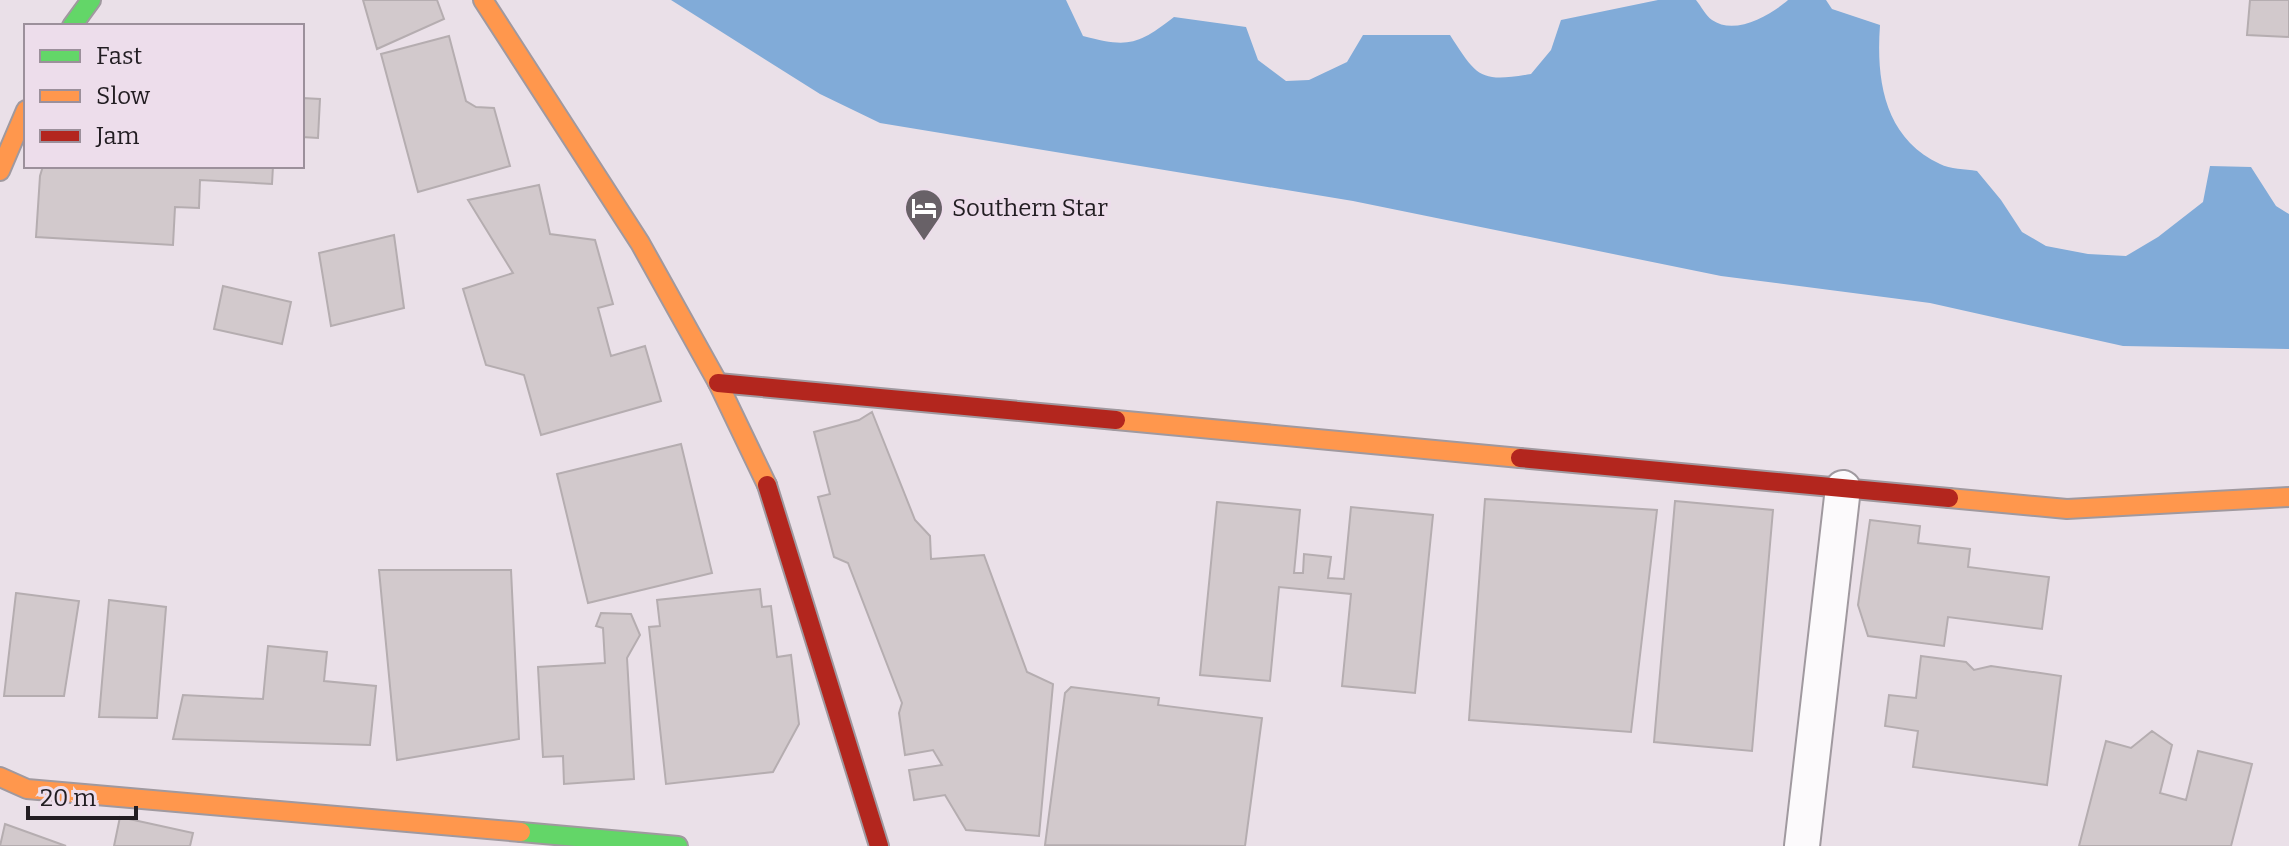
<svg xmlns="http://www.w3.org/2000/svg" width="2289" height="846" font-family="Bitter,serif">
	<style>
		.water { fill: #81abd8 }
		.building { fill: #d2c9cc; stroke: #b5adb0; stroke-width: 2 }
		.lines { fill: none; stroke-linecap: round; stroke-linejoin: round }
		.street-casing { stroke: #a0999f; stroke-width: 38 }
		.fast-casing { stroke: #a0999f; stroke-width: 22 }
		.slow-casing { stroke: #a0999f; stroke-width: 22 }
		.jam-casing { stroke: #a0999f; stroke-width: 22 }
		.street { stroke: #fcfafc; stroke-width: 34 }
		.fast { stroke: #63d668; stroke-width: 18 }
		.slow { stroke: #ff974d; stroke-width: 18 }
		.jam { stroke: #b3261e; stroke-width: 18 }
		.labels { text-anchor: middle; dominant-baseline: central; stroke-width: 7; stroke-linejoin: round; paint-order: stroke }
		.poi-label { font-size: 24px; fill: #221d22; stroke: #edddeb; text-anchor: start }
	</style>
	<rect width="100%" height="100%" fill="#eae0e8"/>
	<path class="water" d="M 671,0 L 1066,0 L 1083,36 C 1128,48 1138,45 1174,17 L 1246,27 L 1258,60 L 1286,81 L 1309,80 L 1347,62 L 1363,35 L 1450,35 C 1477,77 1480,83 1531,74 L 1551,50 L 1561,20 L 1658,0 L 1696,0 C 1701,6 1706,16 1712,20 C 1735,36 1771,15 1788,0 L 1826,0 L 1832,9 L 1880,25 C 1876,80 1884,138 1940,164 C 1950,169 1965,169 1977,171 L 2001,200 L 2022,232 L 2046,246 L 2088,254 L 2126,256 L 2158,237 L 2203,202 L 2210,166 L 2251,167 L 2276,206 L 2289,214 L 2289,349 L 2123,346 L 1930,303 L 1721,276 L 1353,201 L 880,123 L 820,94 Z"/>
	<path class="building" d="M 363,0 L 437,0 L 444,19 L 377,49 Z
		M 2250,0 L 2289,0 L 2289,37 L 2247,35 Z
		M 449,36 L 466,101 L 476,107 L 494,108 L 510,166 L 418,192 L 381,54 Z
		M 302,98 L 320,99 L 318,138 L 302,137 Z
		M 43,166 L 273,166 L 272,184 L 200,180 L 199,208 L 175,207 L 173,245 L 36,237 L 40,176 Z
		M 539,185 L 550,234 L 595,240 L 613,304 L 598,308 L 611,356 L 645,346 L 661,401 L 541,435 L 524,375 L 486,365 L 463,289 L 513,273 L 468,200 Z
		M 394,235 L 404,308 L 331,326 L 319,253 Z
		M 223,286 L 291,302 L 282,344 L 214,329 Z
		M 872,412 L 915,520 L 930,536 L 931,559 L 984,555 L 1027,672 L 1053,684 L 1039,836 L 966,830 L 945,795 L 914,800 L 909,770 L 942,765 L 933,750 L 905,755 L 899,713 L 902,703 L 848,563 L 834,557 L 818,497 L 830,494 L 814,432 L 859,420 Z
		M 681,444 L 712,573 L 588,603 L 557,474 Z
		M 1485,499 L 1657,510 L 1631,732 L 1469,720 Z
		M 1675,501 L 1773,510 L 1752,751 L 1654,742 Z
		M 1217,502 L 1300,510 L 1294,573 L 1303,573 L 1304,554 L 1331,557 L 1328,578 L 1344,579 L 1351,507 L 1433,515 L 1415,693 L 1342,686 L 1351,594 L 1279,587 L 1270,681 L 1200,675 Z
		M 1870,520 L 1920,526 L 1918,543 L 1970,549 L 1968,567 L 2049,577 L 2042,629 L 1948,617 L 1944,646 L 1868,636 L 1858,605 Z
		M 379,570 L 511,570 L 519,739 L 397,760 Z
		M 760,589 L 762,607 L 771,606 L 777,657 L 791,655 L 799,724 L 773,772 L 666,784 L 649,627 L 660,626 L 657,600 Z
		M 16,593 L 79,601 L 64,696 L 4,696 Z
		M 109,600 L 166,607 L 157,718 L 99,717 Z
		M 601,613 L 631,614 L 640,635 L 627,658 L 634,779 L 564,784 L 563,756 L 543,757 L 538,667 L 605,663 L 603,628 L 596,626 Z
		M 268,646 L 327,652 L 324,681 L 376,686 L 370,745 L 173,739 L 183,695 L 263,699 Z
		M 1921,656 L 1966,662 L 1974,670 L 1991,666 L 2061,676 L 2047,785 L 1913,767 L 1918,731 L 1885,726 L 1889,695 L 1916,698 Z
		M 1071,687 L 1159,698 L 1158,705 L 1262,718 L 1245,846 L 1045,845 L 1065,693 Z
		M 2152,731 L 2172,745 L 2160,793 L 2186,800 L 2198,751 L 2252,764 L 2231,846 L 2079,846 L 2106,741 L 2131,748 Z
		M 120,817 L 193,833 L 190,846 L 114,846 Z
		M 5,824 L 66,846 L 0,846 Z"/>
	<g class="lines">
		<defs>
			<path id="street" d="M 1802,846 L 1843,488"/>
			<path id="fast" d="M 72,26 L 91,0
				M 521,832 L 678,846"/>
			<path id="slow" d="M 483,0 L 640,243 L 718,383 L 767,485
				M 0,171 L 26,110
				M 1116,420 L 1520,458
				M 1949,498 L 2067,509 L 2289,497
				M 0,777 L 27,789 L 521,832"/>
			<path id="jam" d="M 718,383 L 1116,420
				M 1520,458 L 1949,498
				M 767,485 L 879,846"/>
		</defs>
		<use href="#street" class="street-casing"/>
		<use href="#fast" class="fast-casing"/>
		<use href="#slow" class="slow-casing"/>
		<use href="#jam" class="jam-casing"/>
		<use href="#street" class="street"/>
		<use href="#fast" class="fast"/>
		<use href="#slow" class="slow"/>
		<use href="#jam" class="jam"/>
	</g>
	<defs>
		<symbol id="hotel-pin" viewBox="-11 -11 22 30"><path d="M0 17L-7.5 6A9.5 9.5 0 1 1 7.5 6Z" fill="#686167" stroke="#edddeb"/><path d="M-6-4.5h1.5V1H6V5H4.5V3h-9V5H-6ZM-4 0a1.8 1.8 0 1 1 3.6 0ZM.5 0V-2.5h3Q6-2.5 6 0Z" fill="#fff"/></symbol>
	</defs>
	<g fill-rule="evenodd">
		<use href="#hotel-pin" x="902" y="186" width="44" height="60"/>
	</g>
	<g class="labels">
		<g class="poi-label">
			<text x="952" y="208">Southern Star</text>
		</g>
	</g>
	<rect x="24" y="24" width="280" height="144" fill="#edddeb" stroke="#9c909b" stroke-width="2"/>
	<rect x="40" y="50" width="40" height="12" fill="#63d668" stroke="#9c909b" stroke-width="2"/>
	<text x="96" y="64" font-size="24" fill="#221d22">Fast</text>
	<rect x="40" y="90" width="40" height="12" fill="#ff974d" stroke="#9c909b" stroke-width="2"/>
	<text x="96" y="104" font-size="24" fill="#221d22">Slow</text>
	<rect x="40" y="130" width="40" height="12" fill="#b3261e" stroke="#9c909b" stroke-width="2"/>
	<text x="96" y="144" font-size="24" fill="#221d22">Jam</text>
	<path d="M28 806v12h108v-12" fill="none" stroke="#221d22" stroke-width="4"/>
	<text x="40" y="806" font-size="24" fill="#221d22" stroke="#edddeb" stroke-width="6" paint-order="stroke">20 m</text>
</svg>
